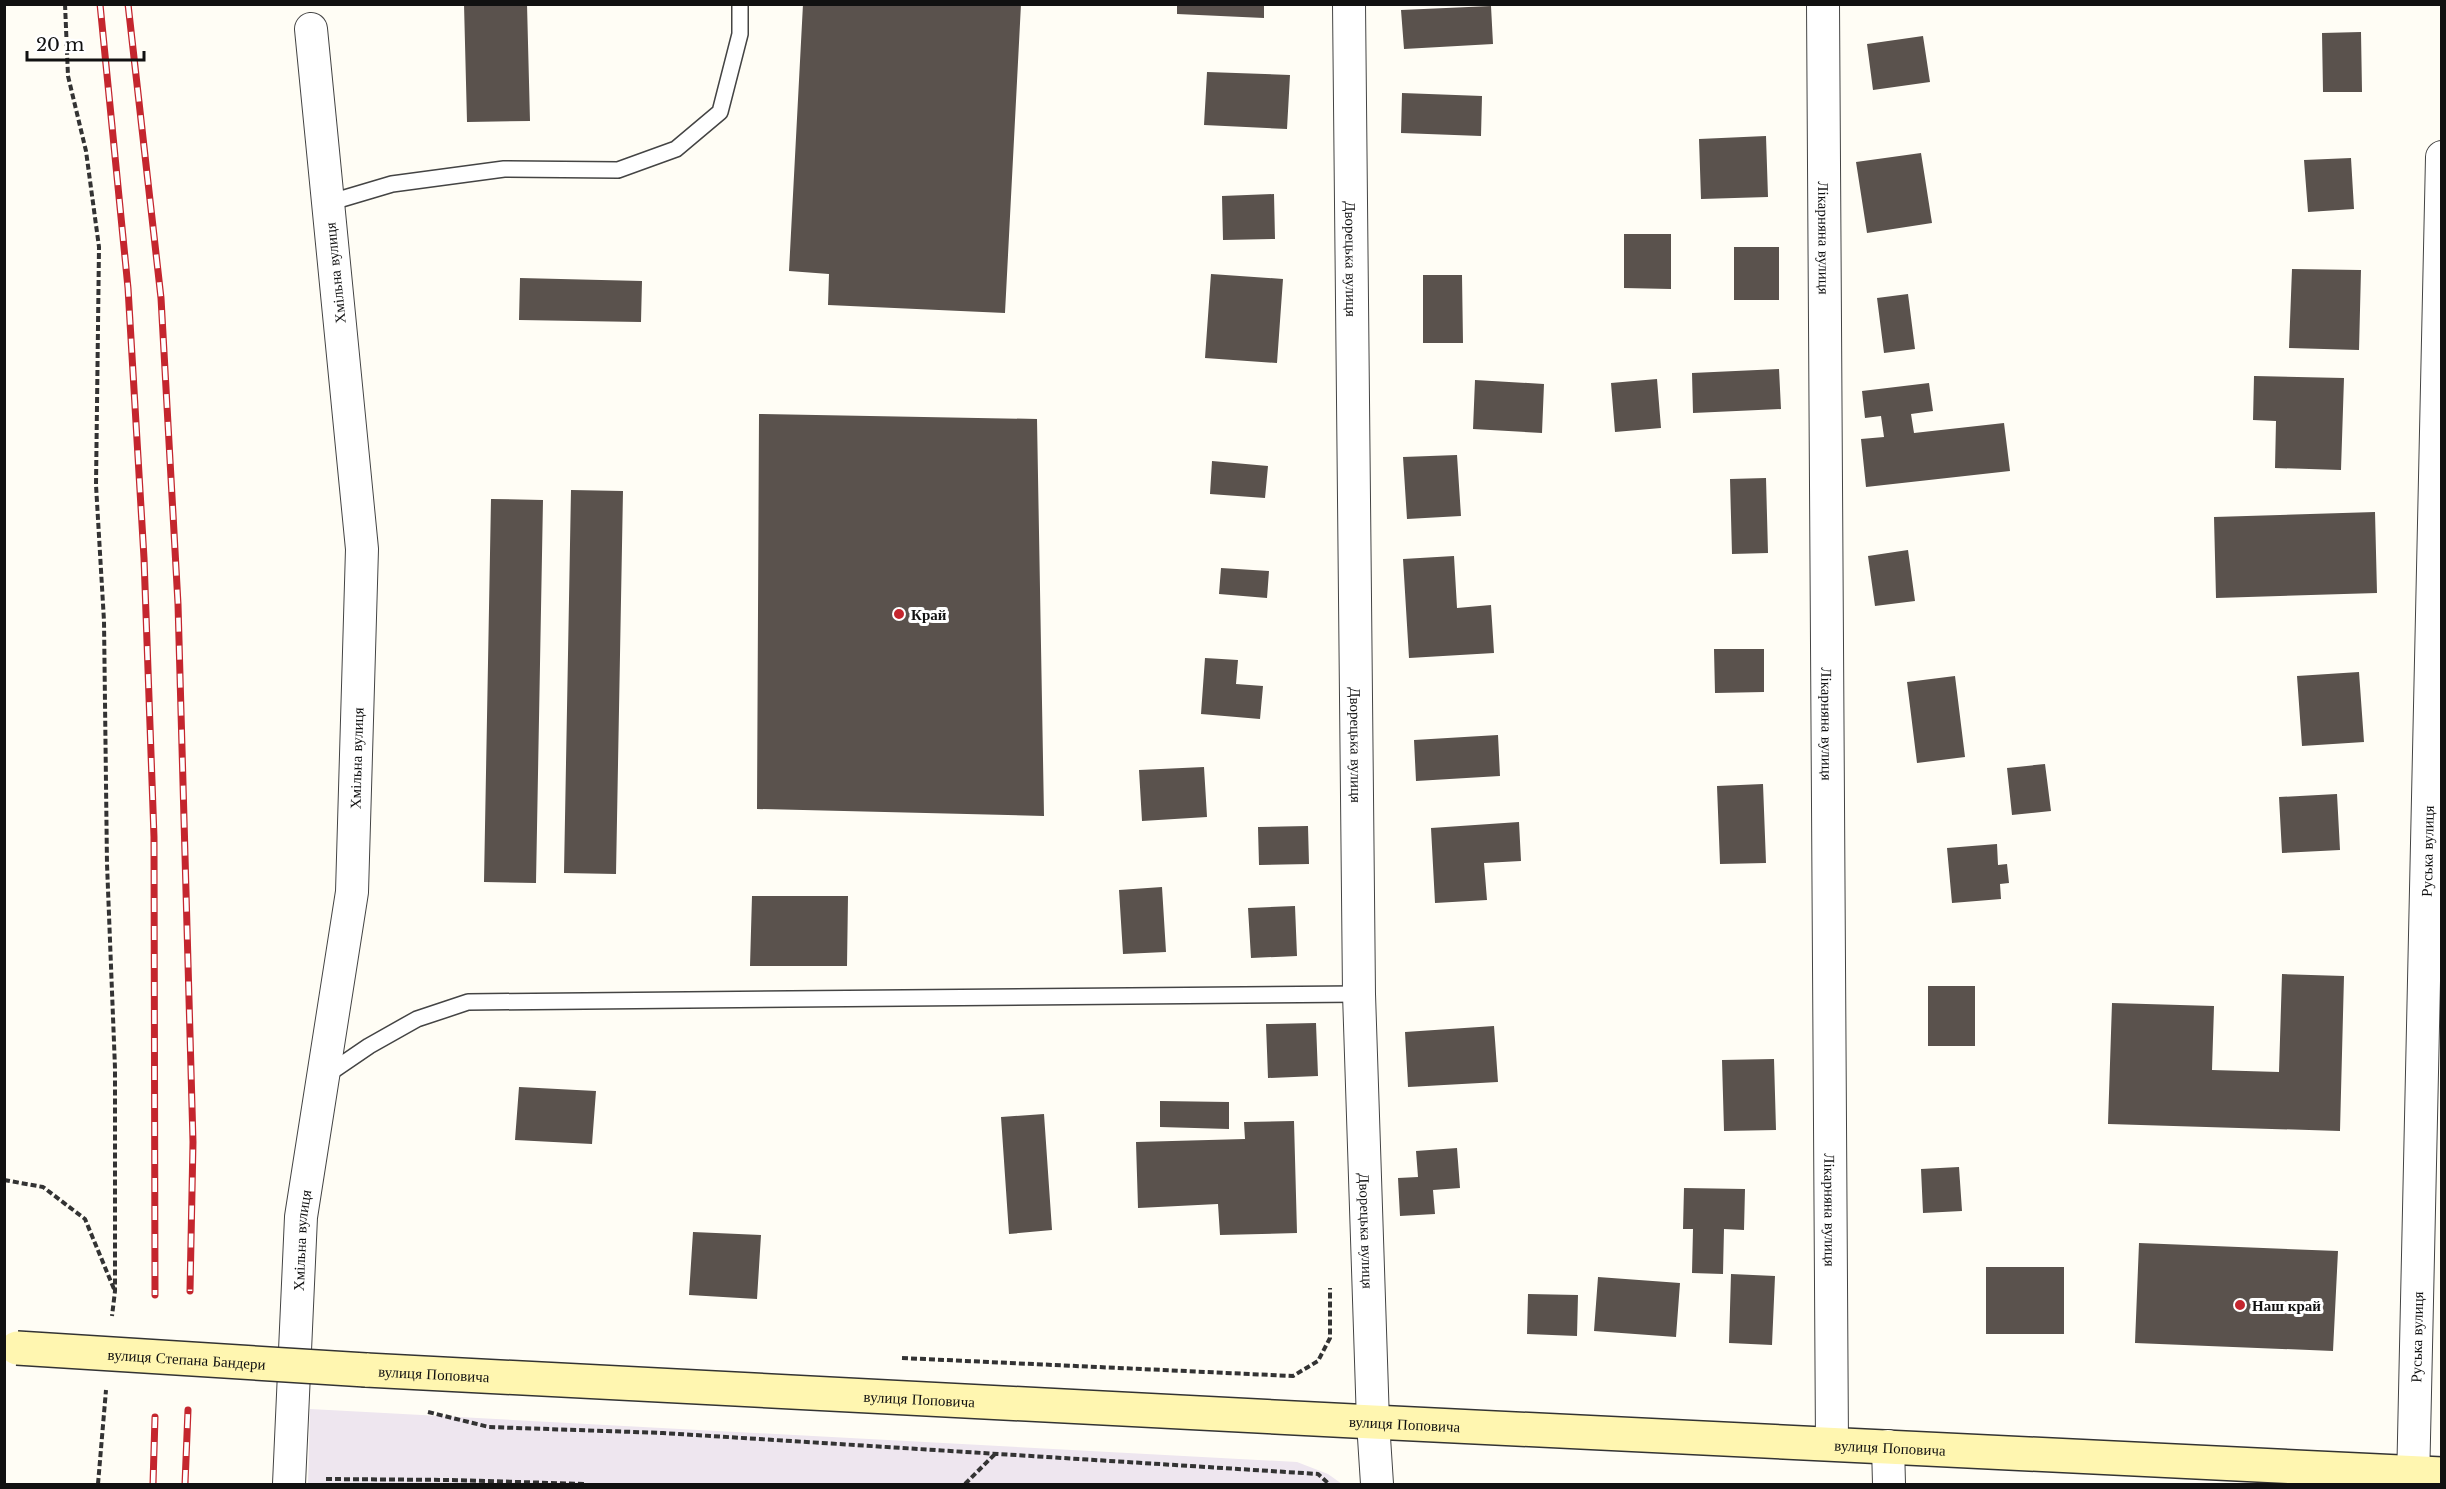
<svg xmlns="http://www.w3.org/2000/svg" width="2446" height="1489" font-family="'Libre Baskerville',serif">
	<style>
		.industrial { fill: #eee6ef }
		.building { fill: #5a524d }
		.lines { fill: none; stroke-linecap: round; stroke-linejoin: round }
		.service-casing { stroke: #444; stroke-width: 18 }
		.minor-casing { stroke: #444; stroke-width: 34 }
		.secondary-casing { stroke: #333; stroke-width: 36 }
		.path { stroke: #333; stroke-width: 4; stroke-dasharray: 6 3; stroke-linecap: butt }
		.service { stroke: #fff; stroke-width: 15 }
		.minor { stroke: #fff; stroke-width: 32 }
		.secondary { stroke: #fff6b0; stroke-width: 33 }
		.rail-casing { stroke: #c4262e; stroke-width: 7 }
		.rail { stroke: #fff; stroke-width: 4.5; stroke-dasharray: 14; stroke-linecap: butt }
		.secondary-bridge-casing { stroke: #333; stroke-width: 36; stroke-linecap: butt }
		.secondary-bridge { stroke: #fff6b0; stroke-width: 33 }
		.poi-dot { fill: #c4262e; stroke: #fff; stroke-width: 2 }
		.labels { text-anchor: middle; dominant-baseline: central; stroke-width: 6; stroke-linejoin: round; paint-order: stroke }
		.street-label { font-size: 15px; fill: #111; stroke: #fff }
		.poi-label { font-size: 15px; font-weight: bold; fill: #111; stroke: #fff; text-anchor: start }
	</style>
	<rect width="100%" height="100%" fill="#fffdf5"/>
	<path class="industrial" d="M 310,1409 L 1297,1462 L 1328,1474 L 1342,1484 L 308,1484 Z"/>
	<path class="building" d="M 464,4 L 527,4 L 530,121 L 467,122 Z
		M 803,4 L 1021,4 L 1005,313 L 828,305 L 829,274 L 789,271 Z
		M 1177,4 L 1264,4 L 1264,18 L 1177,14 Z
		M 1491,6 L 1493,44 L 1404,49 L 1401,10 Z
		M 2361,32 L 2362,92 L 2323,92 L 2322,33 Z
		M 1923,36 L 1930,82 L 1873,90 L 1867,44 Z
		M 1207,72 L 1290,75 L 1287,129 L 1204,125 Z
		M 1402,93 L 1482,96 L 1481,136 L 1401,133 Z
		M 1766,136 L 1768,197 L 1701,199 L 1699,139 Z
		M 1921,153 L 1932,223 L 1867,233 L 1856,162 Z
		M 2351,158 L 2354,209 L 2308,212 L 2304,160 Z
		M 1274,194 L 1275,239 L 1223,240 L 1222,196 Z
		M 1624,234 L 1671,234 L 1671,289 L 1624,288 Z
		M 1734,247 L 1779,247 L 1779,300 L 1734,300 Z
		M 2292,269 L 2361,270 L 2359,350 L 2289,348 Z
		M 1211,274 L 1283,279 L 1277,363 L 1205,358 Z
		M 1423,275 L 1462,275 L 1463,343 L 1423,343 Z
		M 520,278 L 642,281 L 641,322 L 519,320 Z
		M 1908,294 L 1915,349 L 1884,353 L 1877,298 Z
		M 1779,369 L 1781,409 L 1693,413 L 1692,373 Z
		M 2254,376 L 2344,378 L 2341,470 L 2275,468 L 2276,421 L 2253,420 Z
		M 1657,379 L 1661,428 L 1615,432 L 1611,383 Z
		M 1475,380 L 1544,384 L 1542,433 L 1473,429 Z
		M 1929,383 L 1933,411 L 1911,414 L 1914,433 L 2004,423 L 2010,471 L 1866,487 L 1861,439 L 1884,437 L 1881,416 L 1865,418 L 1862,391 Z
		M 759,414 L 1037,419 L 1044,816 L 757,809 Z
		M 1457,455 L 1461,516 L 1407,519 L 1403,457 Z
		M 1212,461 L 1268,466 L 1265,498 L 1210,494 Z
		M 1766,478 L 1768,553 L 1732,554 L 1730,479 Z
		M 571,490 L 623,491 L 616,874 L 564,873 Z
		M 491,499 L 543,500 L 536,883 L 484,882 Z
		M 2375,512 L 2377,593 L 2216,598 L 2214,517 Z
		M 1908,550 L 1915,601 L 1875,606 L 1868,556 Z
		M 1454,556 L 1457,608 L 1491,605 L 1494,653 L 1409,658 L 1403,559 Z
		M 1221,568 L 1269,571 L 1267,598 L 1219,594 Z
		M 1714,649 L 1764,649 L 1764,692 L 1715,693 Z
		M 1205,658 L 1238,660 L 1236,684 L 1263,686 L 1260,719 L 1201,714 Z
		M 2359,672 L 2364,742 L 2302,746 L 2297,676 Z
		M 1955,676 L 1965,757 L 1917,763 L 1907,682 Z
		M 1498,735 L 1500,776 L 1416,781 L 1414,740 Z
		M 2045,764 L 2051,811 L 2012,815 L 2007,768 Z
		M 1204,767 L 1207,817 L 1142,821 L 1139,770 Z
		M 1763,784 L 1766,863 L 1720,864 L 1717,786 Z
		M 2337,794 L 2340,850 L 2282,853 L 2279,797 Z
		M 1519,822 L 1521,861 L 1484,863 L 1487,900 L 1435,903 L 1431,828 Z
		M 1308,826 L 1309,864 L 1259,865 L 1258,827 Z
		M 1997,844 L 1998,865 L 2007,864 L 2009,883 L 2000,884 L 2001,899 L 1952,903 L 1947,848 Z
		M 1162,887 L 1166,952 L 1123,954 L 1119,890 Z
		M 752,896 L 848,896 L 847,966 L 750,966 Z
		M 1295,906 L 1297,956 L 1251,958 L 1248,908 Z
		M 2282,974 L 2344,976 L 2340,1131 L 2108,1124 L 2112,1003 L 2214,1006 L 2212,1070 L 2279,1072 Z
		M 1928,986 L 1975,986 L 1975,1046 L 1928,1046 Z
		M 1316,1023 L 1318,1076 L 1268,1078 L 1266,1024 Z
		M 1494,1026 L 1498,1082 L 1408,1087 L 1405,1032 Z
		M 1774,1059 L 1776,1130 L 1724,1131 L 1722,1060 Z
		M 519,1087 L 596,1091 L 592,1144 L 515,1140 Z
		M 1160,1101 L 1229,1102 L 1229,1129 L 1160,1127 Z
		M 1044,1114 L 1052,1230 L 1009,1234 L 1001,1117 Z
		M 1294,1121 L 1297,1233 L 1220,1235 L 1218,1204 L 1138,1208 L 1136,1142 L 1245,1139 L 1244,1122 Z
		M 1457,1148 L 1460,1188 L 1433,1190 L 1435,1214 L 1400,1216 L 1398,1178 L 1418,1177 L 1416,1151 Z
		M 1959,1167 L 1962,1211 L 1923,1213 L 1921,1169 Z
		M 1684,1188 L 1745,1189 L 1744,1230 L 1724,1229 L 1723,1274 L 1692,1273 L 1693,1229 L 1683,1229 Z
		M 693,1232 L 761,1235 L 757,1299 L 689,1295 Z
		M 2139,1243 L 2338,1251 L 2333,1351 L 2135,1343 Z
		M 1986,1267 L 2064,1267 L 2064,1334 L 1986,1334 Z
		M 1731,1274 L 1775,1276 L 1772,1345 L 1729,1343 Z
		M 1598,1277 L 1680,1283 L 1676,1337 L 1594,1331 Z
		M 1528,1294 L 1578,1295 L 1577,1336 L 1527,1334 Z"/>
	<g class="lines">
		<defs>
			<path id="service" d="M 328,203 L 392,184 L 504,169 L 618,170 L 676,149 L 720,112 L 740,34 L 740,4
				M 325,1076 L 369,1046 L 417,1019 L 468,1002 L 1359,994"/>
			<g id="minor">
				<path id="s1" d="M 1349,4 L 1359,994 L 1373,1422 L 1377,1484"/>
				<path id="s2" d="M 1823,4 L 1832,1444"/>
				<path d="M 1888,1446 L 1889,1484"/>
				<path id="s3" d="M 289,1484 L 301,1217 L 352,892 L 362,549 L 311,29"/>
				<path id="s4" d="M 2413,1484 L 2442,157"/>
			</g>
			<g id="secondary">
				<path id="s5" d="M 366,1370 L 1373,1422 L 2442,1474"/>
			</g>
		</defs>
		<use href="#service" class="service-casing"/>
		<use href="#minor" class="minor-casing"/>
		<use href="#secondary" class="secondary-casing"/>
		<path class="path" d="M 65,4 L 68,76 L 86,151 L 99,247 L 96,485 L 104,621 L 107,864 L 115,1068 L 115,1291 L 112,1316
			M 4,1180 L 43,1187 L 85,1219 L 114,1289
			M 902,1358 L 1293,1376 L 1318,1361 L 1330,1338 L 1330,1288
			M 428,1412 L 489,1427 L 663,1433 L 1318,1474 L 1329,1484
			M 326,1479 L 452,1480 L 585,1484
			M 98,1484 L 106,1390
			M 965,1484 L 995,1454"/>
		<use href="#service" class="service"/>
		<use href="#minor" class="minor"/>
		<use href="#secondary" class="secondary"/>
		<defs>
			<path id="rail" d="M 100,4 L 128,288 L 144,558 L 154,837 L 155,1295
				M 128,4 L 161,298 L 178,604 L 193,1142 L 190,1291
				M 153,1484 L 155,1417
				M 185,1484 L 188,1410"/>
		</defs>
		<use href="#rail" class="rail-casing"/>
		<use href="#rail" class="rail"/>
		<defs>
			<g id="secondary-bridge">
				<path id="s6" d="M 17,1348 L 366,1370"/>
			</g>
		</defs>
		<use href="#secondary-bridge" class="secondary-bridge-casing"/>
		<use href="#secondary-bridge" class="secondary-bridge"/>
	</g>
	<g class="poi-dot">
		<circle cx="899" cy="614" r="6"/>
		<circle cx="2240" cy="1305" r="6"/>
	</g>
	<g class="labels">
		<g class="street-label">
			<text stroke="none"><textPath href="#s2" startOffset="234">Лікарняна вулиця</textPath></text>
			<text stroke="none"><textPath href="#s1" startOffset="255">Дворецька вулиця</textPath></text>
			<text transform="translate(335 273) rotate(-96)">Хмільна вулиця</text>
			<text stroke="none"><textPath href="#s2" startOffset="720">Лікарняна вулиця</textPath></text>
			<text stroke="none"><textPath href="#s1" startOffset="741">Дворецька вулиця</textPath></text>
			<text stroke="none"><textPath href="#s3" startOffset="730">Хмільна вулиця</textPath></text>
			<text stroke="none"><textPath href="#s4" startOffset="633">Руська вулиця</textPath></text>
			<text stroke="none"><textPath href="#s2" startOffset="1206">Лікарняна вулиця</textPath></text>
			<text stroke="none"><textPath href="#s1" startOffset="1227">Дворецька вулиця</textPath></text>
			<text stroke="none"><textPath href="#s3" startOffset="244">Хмільна вулиця</textPath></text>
			<text stroke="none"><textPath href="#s4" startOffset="147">Руська вулиця</textPath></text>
			<text stroke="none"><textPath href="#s6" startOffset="170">вулиця Степана Бандери</textPath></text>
			<text stroke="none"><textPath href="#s5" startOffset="68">вулиця Поповича</textPath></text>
			<text stroke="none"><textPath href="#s5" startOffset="554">вулиця Поповича</textPath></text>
			<text stroke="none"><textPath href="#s5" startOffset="1040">вулиця Поповича</textPath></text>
			<text stroke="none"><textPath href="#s5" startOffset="1526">вулиця Поповича</textPath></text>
		</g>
		<g class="poi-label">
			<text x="911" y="614">Край</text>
			<text x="2252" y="1305">Наш край</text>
		</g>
	</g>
	<rect width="2446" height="1489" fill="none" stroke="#111111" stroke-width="12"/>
	<path d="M27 51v9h117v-9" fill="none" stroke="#111111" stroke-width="3"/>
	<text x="36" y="51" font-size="18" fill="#111111" stroke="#ffffff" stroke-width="4.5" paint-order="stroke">20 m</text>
</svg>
